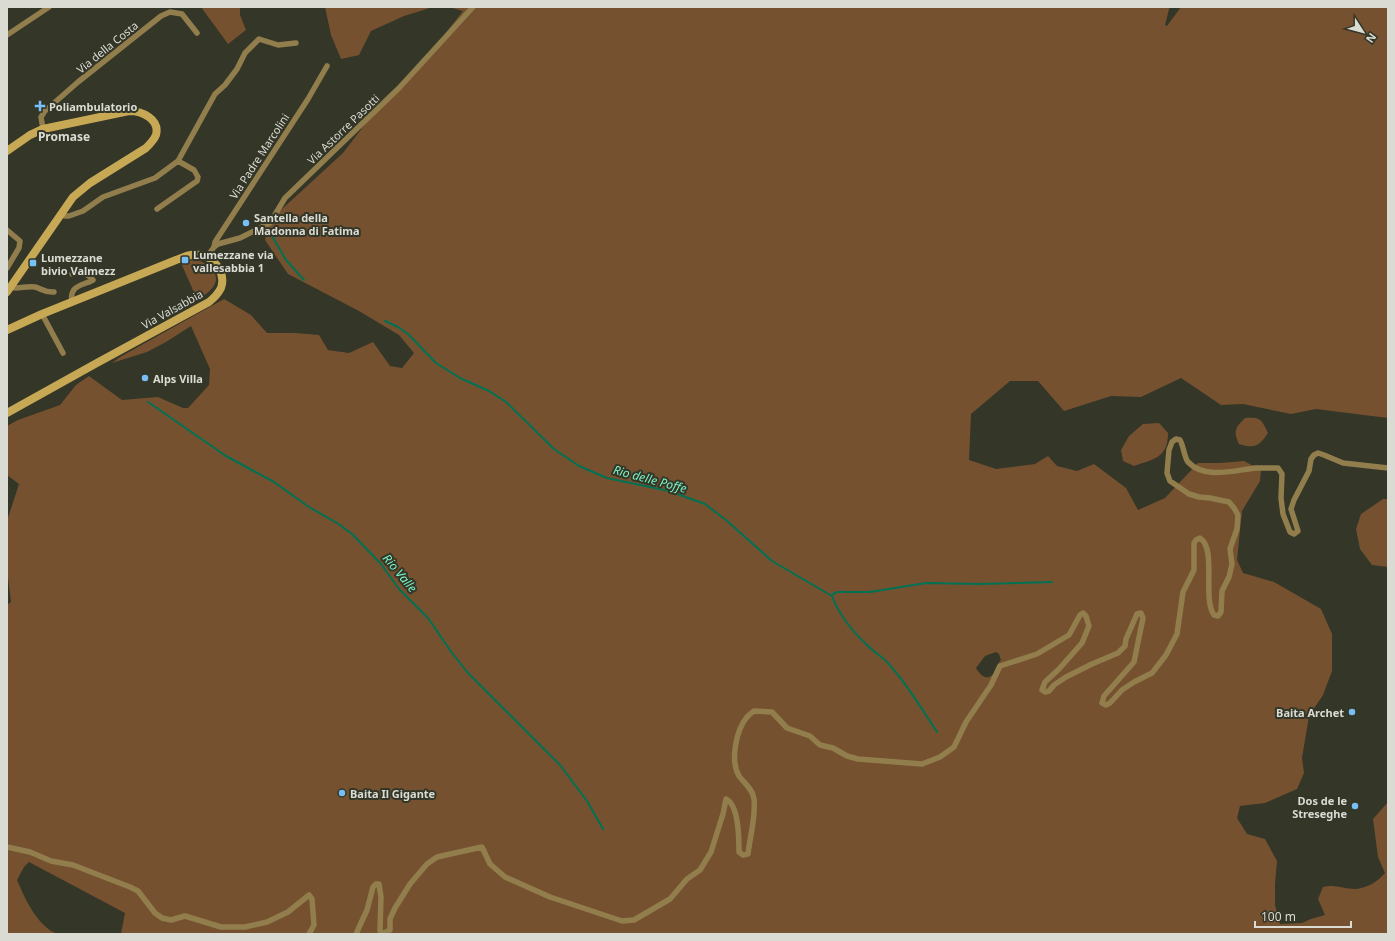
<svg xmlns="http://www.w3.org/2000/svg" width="1395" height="941" font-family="'Noto Sans',sans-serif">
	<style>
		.green { fill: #755130; fill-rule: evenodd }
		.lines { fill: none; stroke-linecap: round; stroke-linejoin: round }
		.stream { stroke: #007253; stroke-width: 2 }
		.minor { stroke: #927e4c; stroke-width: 5.5 }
		.secondary { stroke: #c7a854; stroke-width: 8 }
		.poi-dot { fill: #77bff7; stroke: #343628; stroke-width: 1.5 }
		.labels { text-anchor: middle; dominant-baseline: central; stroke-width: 4; stroke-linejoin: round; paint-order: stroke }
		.street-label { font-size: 11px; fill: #dadbd3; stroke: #343628 }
		.poi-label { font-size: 11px; font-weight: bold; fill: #dadbd3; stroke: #343628; text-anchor: start }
		.neighbourhood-label { font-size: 12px; font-weight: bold; fill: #dadbd3; stroke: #343628 }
		.water-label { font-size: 12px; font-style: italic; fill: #79f5c6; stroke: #343628 }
	</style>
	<rect width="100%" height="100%" fill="#343628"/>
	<path class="green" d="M 201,7 L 240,7 L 240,15 L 246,30 L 228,44 Z
		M 325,7 L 433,7 L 404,16 L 371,31 L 359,55 L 341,59 L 331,35 Z
		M 449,7 L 1171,7 L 1169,9 L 1165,25 L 1167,26 L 1181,7 L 1388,7 L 1388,418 L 1316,409 L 1291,414 L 1243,404 L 1221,405 L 1181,378 L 1141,397 L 1111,396 L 1064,411 L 1038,381 L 1010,381 L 971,414 L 969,460 L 996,469 L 1035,464 L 1048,456 L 1057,466 L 1077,471 L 1094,464 L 1126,488 L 1138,510 L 1165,498 L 1198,463 L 1220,463 L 1244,461 L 1261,470 L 1260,481 L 1242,511 L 1237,560 L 1243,573 L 1274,582 L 1321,609 L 1332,634 L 1332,671 L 1323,695 L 1309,716 L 1302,758 L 1304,773 L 1297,789 L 1265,803 L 1240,806 L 1237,818 L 1247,834 L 1265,839 L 1277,861 L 1275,884 L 1275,905 L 1280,924 L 1302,923 L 1311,919 L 1325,915 L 1318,899 L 1323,887 C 1337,884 1343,889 1355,889 C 1368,888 1377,882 1385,873 L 1378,857 L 1373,819 L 1388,802 L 1388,934 L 121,934 L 125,913 L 29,862 L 24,867 L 17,880 C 24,896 32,915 46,927 C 49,930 53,932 57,934 L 7,934 L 7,605 L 11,602 L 7,569 L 7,521 L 19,484 L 7,475 L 7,426 L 18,420 L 60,405 L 76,385 L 89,376 L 122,400 L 158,397 L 183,408 L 188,408 L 209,385 L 210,369 L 191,326 L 166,342 L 147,352 L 112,363 L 120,357 L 224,299 L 251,315 L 267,333 L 295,333 L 319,335 L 328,350 L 349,353 L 373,342 L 390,366 L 402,368 L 414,353 L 399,335 L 359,311 L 288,274 L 265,240 L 269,221 L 343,153 L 376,110 L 426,58 L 463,11 ZM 996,652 L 999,654 L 1001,660 C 996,665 996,669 993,674 C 987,682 979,674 976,668 L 985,656 Z
		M 196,259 C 223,270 222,287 197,299 L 181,263 Z
		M 1245,418 C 1261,417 1261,419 1268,433 C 1259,446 1255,449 1239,444 C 1233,431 1235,428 1245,418 Z
		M 1159,423 L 1168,433 C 1168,458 1154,459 1134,466 L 1123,461 L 1121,450 L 1129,436 L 1143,424 Z
		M 1383,499 L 1388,499 L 1388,567 L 1372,565 L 1360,549 L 1356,529 L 1361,514 Z"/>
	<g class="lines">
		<path class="stream" d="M 265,228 L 272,236 L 286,260 L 304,280
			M 385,321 L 398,327 L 408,334 L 436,363 L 460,378 L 489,391 L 506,402 L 554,449 L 579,466 L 607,478 L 669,491 L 705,504 L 726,520 L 772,561 L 832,596 C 839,615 853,632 868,646 C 874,652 881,656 887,662 C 906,682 921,708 937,732
			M 148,402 L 226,456 L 274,482 L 309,507 L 337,523 L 352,534 L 381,564 L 399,589 L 428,618 L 452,653 L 468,673 L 560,765 L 587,801 L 603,829
			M 832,596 L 833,594 L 837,592 L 870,592 L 926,583 L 979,584 L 1052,582"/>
		<path class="minor" d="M 7,35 L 49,7
			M 43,129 L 41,117 L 45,111 L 78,82 L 161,16 L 170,12 L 182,14 L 197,33
			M 157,209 L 197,181 L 198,177 L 194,170 L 178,161
			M 60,214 L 65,216 L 69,216 L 83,211 L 103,197 L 155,178 L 178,161 L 215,94 L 225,85 L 237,69 L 245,53 L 259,39 L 278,45 L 296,43
			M 7,230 L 20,241 L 19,248 L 7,268
			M 214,247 L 218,244 L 240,238 L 270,223 L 285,198 L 399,88 L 473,7
			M 207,257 L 214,247 L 215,242 L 308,99 L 327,66
			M 11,286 L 15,288 C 22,288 28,286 35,287 C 42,289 46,293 54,292
			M 72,302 C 69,285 82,286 93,280 C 88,273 79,272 72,274
			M 42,314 L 63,353
			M 7,847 L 30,852 L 51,861 L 73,865 L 130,887 L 138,891 L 155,913 L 162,918 L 171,920 L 185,916 L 221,927 L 245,927 L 267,922 L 288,912 L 309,895 L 312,899 L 314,925 L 309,934
			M 356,934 L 367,910 L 373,887 L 376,884 L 379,884 L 381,897 L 380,931 L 384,933 L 390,930 L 390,919 L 395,908 L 410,884 L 427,864 L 437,857 L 482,847 L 490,864 L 505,877 L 550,897 L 622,921 L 634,920 L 670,899 L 687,879 L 700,870 L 711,852 L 723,814 L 726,799 C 739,805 739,839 739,852 L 743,855 L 748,854 C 750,836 756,817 754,799 C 753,789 744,783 739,776 C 730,761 736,730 747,717 C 749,715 751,713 754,711 L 772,712 L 787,728 L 810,736 L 820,745 L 833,748 L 847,756 L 858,759 L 922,764 L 940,757 L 954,747 L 966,722 L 991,685 L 1000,666 L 1037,654 L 1069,635 L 1080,615 L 1083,613 L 1086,616 L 1089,626 L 1082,643 L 1059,669 L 1045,682 L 1042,690 L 1045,692 L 1049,691 L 1054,685 L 1066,677 L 1092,664 L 1118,653 L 1125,646 L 1126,639 L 1137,614 L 1141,613 L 1143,618 L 1134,662 L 1104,696 L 1102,703 L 1106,705 L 1110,703 L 1122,690 L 1134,682 L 1152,673 L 1166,655 L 1177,634 L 1183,592 L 1194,570 L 1194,543 L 1196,540 L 1200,538 C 1217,549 1202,598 1214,615 L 1218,616 L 1221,612 L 1222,591 L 1229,577 L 1232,564 L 1230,549 L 1237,529 L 1238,515 L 1234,508 L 1229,502 L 1210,498 L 1199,497 L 1189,494 L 1170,481 L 1167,473 L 1169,450 L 1172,442 L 1176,439 L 1180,440 C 1184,447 1184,457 1188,462 C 1205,480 1235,470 1256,468 C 1264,468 1271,468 1278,468 L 1282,474 L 1281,498 L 1283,514 L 1290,532 L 1294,534 L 1298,531 L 1291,509 L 1294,500 L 1309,471 L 1311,459 L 1314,455 L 1318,453 L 1324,455 L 1343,463 L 1388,468"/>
		<path class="secondary" d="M 7,151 L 30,135 L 43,129 L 129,111 C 142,111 160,119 156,135 C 154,140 150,144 146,148 L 90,183 L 73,197 L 7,292
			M 7,330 L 42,314 L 176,260 C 184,257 192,253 200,255 C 215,257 226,274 221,288 C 218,294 214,298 209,302 L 95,364 L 7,413"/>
	</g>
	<g class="poi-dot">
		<path d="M38 100h4v4h4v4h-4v4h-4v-4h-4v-4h4z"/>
		<circle cx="246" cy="223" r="4"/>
		<rect x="181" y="256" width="8" height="8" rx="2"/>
		<rect x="29" y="259" width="8" height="8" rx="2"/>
		<circle cx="145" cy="378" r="4"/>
		<circle cx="1352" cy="712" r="4"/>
		<circle cx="342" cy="793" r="4"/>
		<circle cx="1355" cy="806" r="4"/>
	</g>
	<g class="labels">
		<g class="street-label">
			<text transform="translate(107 47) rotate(-39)">Via della Costa</text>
			<text transform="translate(343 129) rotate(-44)">Via Astorre Pasotti</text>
			<text transform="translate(259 156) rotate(-57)">Via Padre Marcolini</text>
			<text transform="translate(172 309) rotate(-29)">Via Valsabbia</text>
		</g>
		<g class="poi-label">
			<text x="49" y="106">Poliambulatorio</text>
			<text x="254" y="217">Santella della<tspan x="254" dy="13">Madonna di Fatima</tspan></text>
			<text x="193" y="254">Lumezzane via<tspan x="193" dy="13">vallesabbia 1</tspan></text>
			<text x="41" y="257">Lumezzane<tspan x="41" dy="13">bivio Valmezz</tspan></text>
			<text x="153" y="378">Alps Villa</text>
			<text x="1344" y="712" text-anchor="end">Baita Archet</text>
			<text x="350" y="793">Baita Il Gigante</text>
			<text x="1347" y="800" text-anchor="end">Dos de le<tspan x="1347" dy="13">Streseghe</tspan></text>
		</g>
		<g class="neighbourhood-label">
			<text x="64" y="136">Promase</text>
		</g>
		<g class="water-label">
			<text transform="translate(650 479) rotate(15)">Rio delle Poffe</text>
			<text transform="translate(400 573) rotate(50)">Rio Valle</text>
		</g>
	</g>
	<rect width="1395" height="941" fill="none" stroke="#dadbd3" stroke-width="16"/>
	<g transform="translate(1363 32) rotate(126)" stroke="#343628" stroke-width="3" paint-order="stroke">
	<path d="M0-3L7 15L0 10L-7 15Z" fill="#dadbd3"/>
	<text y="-6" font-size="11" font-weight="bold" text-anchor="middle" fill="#dadbd3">N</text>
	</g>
	<path d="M1255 921v6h96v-6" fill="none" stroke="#dadbd3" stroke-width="2"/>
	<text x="1261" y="921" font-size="12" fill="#dadbd3" stroke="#343628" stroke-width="3" paint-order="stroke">100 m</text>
</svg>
